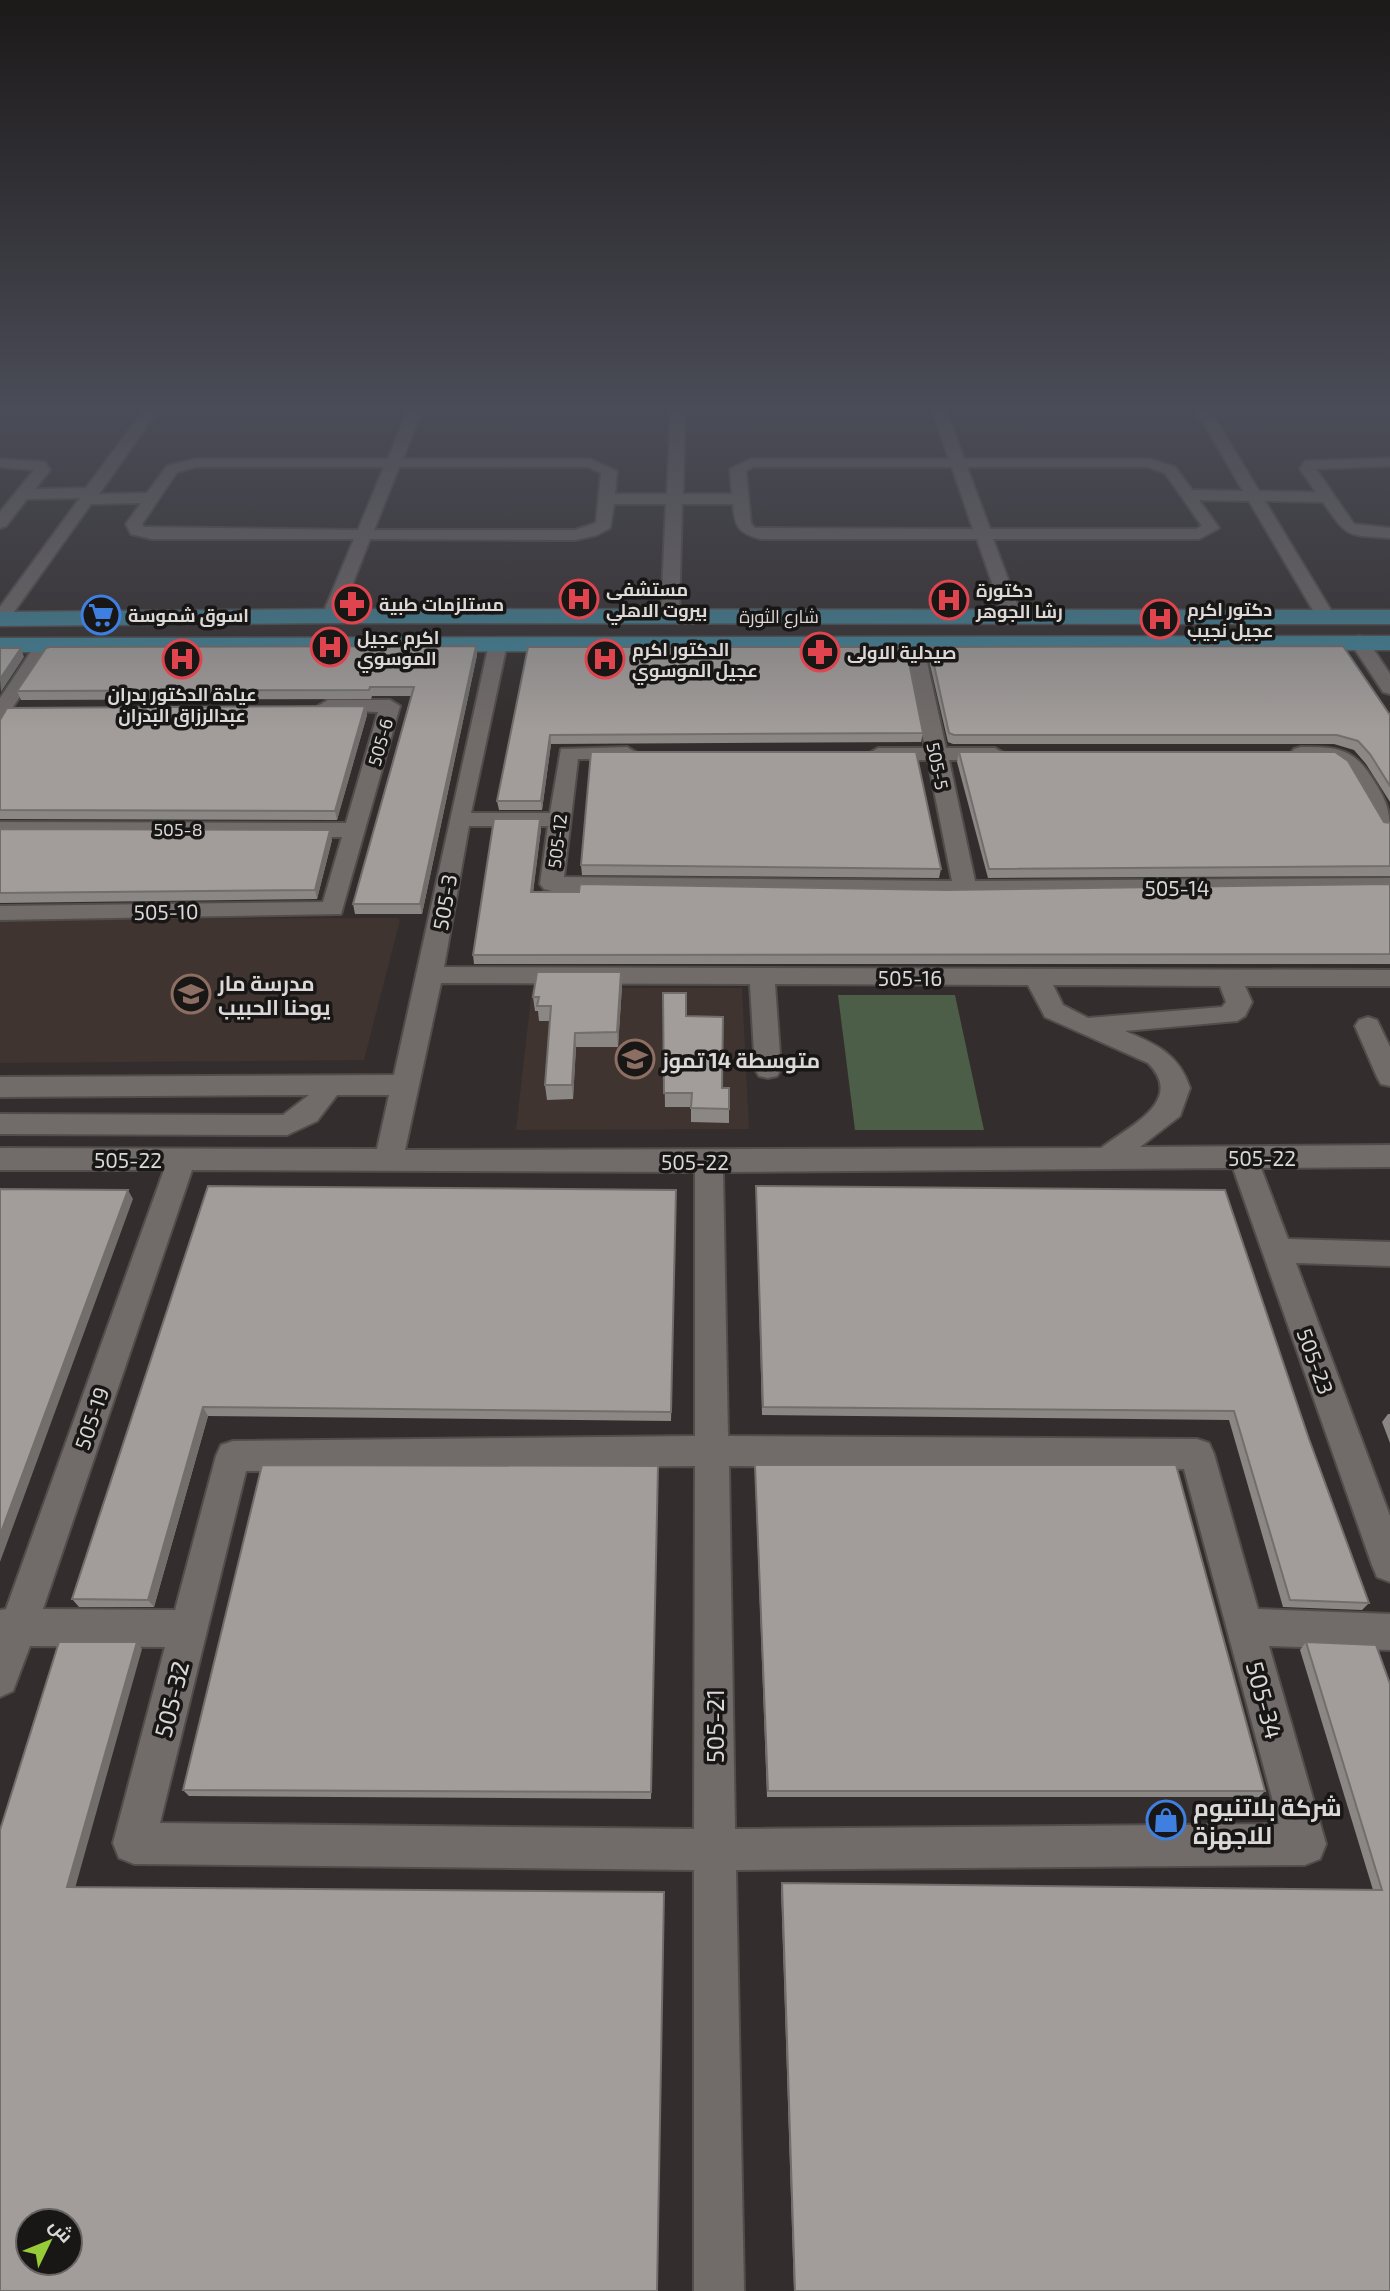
<svg xmlns="http://www.w3.org/2000/svg" width="1390" height="2291" font-family="'Exo 2',Cairo,sans-serif">
	<style>
		.built { fill: #3f342f }
		.green { fill: #4c5e47 }
		.lines { fill: none; stroke-linecap: round; stroke-linejoin: round }
		.minor-casing { stroke: #514d4b; stroke-width: 4 }
		.major-casing { stroke: #514d4b; stroke-width: 3 }
		.minor { fill: #716b69; fill-rule: evenodd }
		.major { fill: #408194; fill-rule: evenodd }
		.wall { fill: #8b8784 }
		.shaded-wall { fill: #716e6c }
		.building { fill: #a29d9a; stroke: #716e6c; stroke-width: 2; fill-rule: evenodd }
		.labels { text-anchor: middle; dominant-baseline: central; stroke-width: 7; stroke-linejoin: round; paint-order: stroke }
		.far-poi-label { font-size: 18px; font-weight: bold; fill: #dbd8d7; stroke: #191716; text-anchor: start }
		.far-street-label { font-size: 18px; fill: #dbd8d7; stroke: #191716 }
		.street-label { font-size: 21px; fill: #dbd8d7; stroke: #191716 }
		.poi-label { font-size: 21px; font-weight: bold; fill: #dbd8d7; stroke: #191716; text-anchor: start }
		.near-street-label { font-size: 24px; fill: #dbd8d7; stroke: #191716 }
		.near-poi-label { font-size: 24px; font-weight: bold; fill: #dbd8d7; stroke: #191716; text-anchor: start }
	</style>
	<rect width="100%" height="100%" fill="#332e2d"/>
	<path class="built" d="M 397,918 L 400,920 L 364,1060 L 0,1063 L 0,919 Z
		M 532,988 L 742,988 L 749,1129 L 516,1130 Z"/>
	<path class="green" d="M 838,995 L 955,995 L 984,1130 L 855,1130 Z"/>
	<g class="lines">
		<defs>
			<path id="minor" d="M 144,410 L 158,410 L 99,494 L 147,493 L 167,466 L 196,459 L 388,459 L 408,410 L 422,410 L 403,459 L 590,459 L 617,471 L 615,494 L 667,494 L 671,410 L 685,410 L 683,494 L 732,494 L 730,469 L 751,459 L 949,459 L 932,410 L 946,410 L 964,459 L 1150,459 L 1175,467 L 1192,490 L 1243,491 L 1196,410 L 1210,410 L 1259,491 L 1316,492 L 1300,469 L 1305,461 L 1390,458 L 1390,466 L 1316,469 L 1354,524 L 1390,528 L 1390,538 C 1346,535 1348,538 1323,502 L 1265,501 L 1335,617 L 1326,622 L 1317,617 L 1249,501 L 1199,500 L 1219,528 L 1199,539 L 993,539 L 1022,617 L 1013,622 L 1004,617 L 977,539 L 761,539 C 738,533 735,527 733,504 L 682,504 L 679,616 L 670,621 L 661,616 L 666,504 L 614,504 L 610,528 L 597,535 L 575,540 L 370,539 L 340,616 L 331,621 L 322,616 L 354,539 L 152,539 L 131,534 L 126,524 L 141,503 L 91,504 L 6,623 L 0,624 L 0,607 L 80,498 L 27,499 L 6,526 L 0,528 L 0,512 L 34,470 L 0,467 L 0,459 L 45,462 L 50,470 L 35,489 L 86,488 ZM 196,467 L 384,467 L 358,530 L 144,527 L 142,524 L 177,472 ZM 399,467 L 588,467 L 601,473 L 596,523 L 575,530 L 374,530 ZM 753,467 L 952,467 L 973,529 L 755,528 L 751,524 L 746,471 ZM 967,467 L 1148,467 L 1165,473 L 1202,526 L 1196,529 L 990,529 Z
				M 1359,636 L 1366,638 L 1390,674 L 1390,694 L 1383,692 L 1350,642 Z
				M 498,638 L 507,644 L 471,813 L 550,813 L 561,749 L 627,747 L 637,753 L 627,759 L 578,759 L 564,877 L 952,881 L 928,760 L 878,760 L 868,754 L 878,748 L 925,748 L 905,644 L 914,638 L 923,644 L 946,748 L 995,748 L 1005,754 L 995,760 L 949,760 L 975,881 L 1390,878 L 1390,892 L 965,895 L 552,891 L 544,889 L 540,884 L 548,826 L 469,826 L 444,967 L 1390,970 L 1390,986 L 1245,986 L 1252,1002 L 1245,1016 L 1237,1021 L 1125,1031 C 1156,1044 1179,1054 1190,1088 L 1180,1116 L 1140,1147 L 1390,1145 L 1390,1167 L 1261,1168 L 1288,1239 L 1390,1242 L 1390,1266 L 1296,1263 L 1390,1516 L 1390,1582 L 1377,1577 L 1372,1565 L 1233,1168 L 723,1172 L 728,1436 L 1197,1439 L 1209,1443 L 1214,1454 L 1258,1609 L 1390,1614 L 1390,1650 L 1269,1646 L 1326,1844 L 1320,1859 L 1305,1865 L 736,1870 L 744,2291 L 694,2291 L 694,1870 L 134,1864 L 119,1858 L 113,1843 L 165,1647 L 30,1646 L 13,1691 L 0,1697 L 0,1610 L 6,1609 L 164,1170 L 0,1170 L 0,1148 L 377,1149 L 389,1095 L 337,1095 L 317,1121 L 287,1135 L 0,1134 L 0,1114 L 283,1115 L 309,1095 L 0,1097 L 0,1077 L 394,1075 L 489,644 ZM 441,983 L 750,984 L 755,1069 L 759,1076 L 768,1078 L 777,1076 L 781,1069 L 775,984 L 1028,985 L 1045,1017 L 1148,1063 C 1186,1101 1129,1126 1101,1148 L 405,1150 ZM 1053,985 L 1220,986 L 1226,1002 L 1222,1007 L 1088,1018 L 1063,1005 ZM 192,1170 L 695,1172 L 695,1436 L 233,1441 L 221,1445 L 216,1456 L 175,1610 L 43,1609 ZM 695,1466 L 694,1829 L 160,1823 L 246,1471 ZM 729,1466 L 1184,1469 L 1279,1824 L 735,1829 Z
				M 45,639 L 54,645 L 7,716 L 0,718 L 0,698 L 38,641 Z
				M 328,700 L 390,700 L 400,706 L 341,914 L 0,920 L 0,906 L 323,902 L 342,837 L 0,836 L 0,822 L 346,823 L 378,712 L 321,710 L 318,706 Z
				M 1301,747 C 1338,747 1354,748 1374,781 C 1386,800 1390,810 1390,832 L 1382,830 L 1346,769 L 1331,760 L 1294,757 L 1291,753 L 1294,749 Z
				M 1368,1017 L 1377,1020 L 1390,1047 L 1390,1086 L 1381,1084 L 1377,1077 L 1355,1026 L 1359,1020 Z"/>
			<path id="major" d="M 331,609 L 1390,610 L 1390,624 L 331,623 L 0,626 L 0,612 Z
				M 1390,636 L 1390,650 L 0,652 L 0,638 Z"/>
		</defs>
		<use href="#minor" class="minor-casing"/>
		<use href="#major" class="major-casing"/>
		<use href="#minor" class="minor"/>
		<use href="#major" class="major"/>
	</g>
	<path class="wall" d="M 476,646 L 477,655 L 422,914 L 355,914 L 353,904 L 411,696 L 372,696 L 371,699 L 21,700 L 17,691 Z
		M 528,647 L 923,733 L 921,742 L 551,744 L 542,810 L 499,810 L 497,801 Z
		M 930,647 L 1390,715 L 1390,802 L 1366,764 L 1354,750 L 1334,744 L 953,744 L 948,742 L 928,656 Z
		M 365,706 L 367,715 L 337,820 L 0,819 L 0,720 Z
		M 959,752 L 1390,823 L 1390,876 L 988,878 L 957,762 Z
		M 0,829 L 332,840 L 317,899 L 0,903 Z
		M 541,829 L 533,892 L 946,890 L 1390,884 L 1390,964 L 474,964 L 473,955 Z
		M 581,865 L 941,869 L 939,878 L 582,875 Z
		M 621,972 L 622,986 L 618,1047 L 576,1047 L 573,1099 L 547,1100 L 545,1085 L 550,1021 L 539,1021 L 538,1011 L 535,1011 L 533,997 Z
		M 663,993 L 686,1016 L 722,1088 L 729,1088 L 729,1123 L 691,1122 L 691,1107 L 665,1107 Z
		M 208,1186 L 676,1190 L 671,1421 L 208,1416 L 154,1607 L 79,1607 L 72,1599 Z
		M 756,1186 L 1309,1439 L 1369,1603 L 1362,1610 L 1283,1607 L 1229,1420 L 762,1415 Z
		M 1388,1414 L 1390,1414 L 1390,1443 L 1382,1422 Z
		M 755,1465 L 1265,1791 L 1259,1797 L 767,1797 L 755,1474 Z
		M 658,1466 L 651,1799 L 189,1796 L 183,1790 Z
		M 1306,1642 L 1390,1684 L 1390,2291 L 794,2291 L 781,1888 L 782,1883 L 1373,1890 L 1300,1650 Z"/>
	<path class="shaded-wall" d="M 476,646 L 477,655 L 422,914 L 420,904 Z
		M 21,648 L 24,657 L 1,692 L 0,679 Z
		M 365,706 L 367,715 L 337,820 L 335,811 Z
		M 550,735 L 551,744 L 542,810 L 541,801 Z
		M 540,819 L 541,829 L 532,901 L 531,892 Z
		M 330,830 L 332,840 L 317,899 L 315,890 Z
		M 621,972 L 622,986 L 618,1047 L 617,1032 Z
		M 575,1033 L 576,1047 L 573,1099 L 572,1085 Z
		M 128,1190 L 133,1199 L 0,1562 L 0,1535 Z
		M 203,1407 L 208,1416 L 154,1607 L 148,1600 Z
		M 658,1466 L 658,1475 L 651,1799 L 651,1792 Z
		M 137,1642 L 142,1649 L 74,1892 L 67,1887 Z"/>
	<path class="building" d="M 476,646 L 420,904 L 353,904 L 414,687 L 370,687 L 369,690 L 17,691 L 46,648 L 50,647 Z
		M 1343,646 L 1390,715 L 1390,786 L 1370,754 L 1358,741 L 1337,735 L 954,735 L 949,733 L 930,647 Z
		M 528,647 L 906,647 L 923,733 L 550,735 L 541,801 L 497,801 Z
		M 0,648 L 21,648 L 0,679 Z
		M 365,706 L 335,811 L 0,810 L 0,720 L 7,708 Z
		M 591,752 L 916,752 L 941,869 L 581,865 Z
		M 959,752 L 1335,752 L 1348,761 L 1384,822 L 1390,823 L 1390,866 L 989,869 Z
		M 494,819 L 540,819 L 531,892 L 579,892 L 580,884 L 946,890 L 1390,884 L 1390,954 L 473,955 Z
		M 0,829 L 330,830 L 315,890 L 0,893 Z
		M 537,972 L 621,972 L 617,1032 L 575,1033 L 572,1085 L 545,1085 L 551,1006 L 537,1006 L 539,997 L 533,997 Z
		M 663,993 L 686,993 L 686,1016 L 723,1017 L 722,1088 L 729,1088 L 729,1109 L 691,1108 L 692,1093 L 664,1093 Z
		M 208,1186 L 676,1190 L 671,1412 L 203,1407 L 148,1600 L 72,1599 Z
		M 756,1186 L 1225,1190 L 1309,1439 L 1369,1603 L 1290,1600 L 1234,1411 L 763,1407 Z
		M 0,1189 L 128,1190 L 0,1535 Z
		M 262,1465 L 658,1466 L 651,1792 L 183,1790 Z
		M 755,1465 L 1176,1465 L 1265,1791 L 768,1791 Z
		M 59,1642 L 137,1642 L 67,1887 L 664,1892 L 657,2291 L 0,2291 L 0,1830 ZM 28,2221 L 70,2221 L 70,2263 L 28,2263 Z
		M 1306,1642 L 1376,1645 L 1390,1684 L 1390,2291 L 795,2291 L 782,1883 L 1382,1890 Z"/>
	<linearGradient id="sky" x2="0" y2="1"><stop stop-color="#1c1919"/><stop offset="0.56" stop-color="#4a4c57"/><stop offset="1" stop-color="#4a4c57" stop-opacity="0"/></linearGradient>
	<rect width="1390" height="731" fill="url(#sky)"/>
	<defs>
		<symbol id="hospital-ring" viewBox="-11 -11 22 22"><circle r="9.5" fill="#191716" stroke="#e0444e" stroke-width="1.5"/><path d="M-5-5h3v3.5h4V-5h3V5h-3V1.5h-4V5h-3Z" fill="#e0444e"/></symbol>
		<symbol id="pharmacy-ring" viewBox="-11 -11 22 22"><circle r="9.5" fill="#191716" stroke="#e0444e" stroke-width="1.5"/><path d="M-2-6h4v4h4v4h-4v4h-4v-4h-4v-4h4Z" fill="#e0444e"/></symbol>
		<symbol id="supermarket-ring" viewBox="-11 -11 22 22"><circle r="9.5" fill="#191716" stroke="#3f7fe0" stroke-width="1.5"/><path d="M-6-5.5h2.5l.6 2H6L4.5 2H-2.5L-4.4-4H-6ZM-1.5 3.2a1.3 1.3 0 1 0 .1 0ZM3 3.2a1.3 1.3 0 1 0 .1 0Z" fill="#3f7fe0"/></symbol>
		<symbol id="school-ring" viewBox="-11 -11 22 22"><circle r="9.5" fill="#191716" stroke="#8d6e63" stroke-width="1.5"/><path d="M0-5L7-2L0 1L-7-2ZM-4 1L0 2.5L4 1V4Q0 6-4 4Z" fill="#8d6e63"/></symbol>
		<symbol id="shop-ring" viewBox="-11 -11 22 22"><circle r="9.5" fill="#191716" stroke="#3f7fe0" stroke-width="1.5"/><path d="M-5-2.5h2.3a2.7 3.5 0 0 1 5.4 0H5L5.5 6h-11ZM-1.5-2.5h3a1.5 2.3 0 0 0-3 0Z" fill="#3f7fe0"/></symbol>
	</defs>
	<g fill-rule="evenodd">
		<use href="#hospital-ring" x="557" y="577" width="44" height="44"/>
		<use href="#hospital-ring" x="927" y="578" width="44" height="44"/>
		<use href="#pharmacy-ring" x="330" y="582" width="44" height="44"/>
		<use href="#supermarket-ring" x="79" y="593" width="44" height="44"/>
		<use href="#hospital-ring" x="1138" y="597" width="44" height="44"/>
		<use href="#hospital-ring" x="308" y="625" width="44" height="44"/>
		<use href="#pharmacy-ring" x="798" y="630" width="44" height="44"/>
		<use href="#hospital-ring" x="160" y="637" width="44" height="44"/>
		<use href="#hospital-ring" x="583" y="637" width="44" height="44"/>
		<use href="#school-ring" x="169" y="972" width="44" height="44"/>
		<use href="#school-ring" x="613" y="1037" width="44" height="44"/>
		<use href="#shop-ring" x="1144" y="1798" width="44" height="44"/>
	</g>
	<g class="labels">
		<g class="far-poi-label">
			<text x="606" y="589">مستشفى<tspan x="606" dy="21">بيروت الاهلي</tspan></text>
			<text x="976" y="590">دكتورة<tspan x="976" dy="21">رشا الجوهر</tspan></text>
			<text x="379" y="604">مستلزمات طبية</text>
			<text x="1187" y="609">دكتور اكرم<tspan x="1187" dy="21">عجيل نجيب</tspan></text>
			<text x="128" y="615">اسوق شموسة</text>
			<text x="357" y="637">اكرم عجيل<tspan x="357" dy="21">الموسوي</tspan></text>
			<text x="632" y="649">الدكتور اكرم<tspan x="632" dy="21">عجيل الموسوي</tspan></text>
			<text x="847" y="652">صيدلية الاولى</text>
			<text x="182" y="694" text-anchor="middle">عيادة الدكتور بدران<tspan x="182" dy="21">عبدالرزاق البدران</tspan></text>
		</g>
		<g class="far-street-label">
			<text x="779" y="616">شارع الثورة</text>
			<text transform="translate(380 742) rotate(-74)">505-6</text>
			<text transform="translate(938 766) rotate(78)">505-5</text>
			<text x="178" y="829">505-8</text>
			<text transform="translate(557 841) rotate(-83)">505-12</text>
		</g>
		<g class="street-label">
			<text x="1177" y="887">505-14</text>
			<text transform="translate(444 902) rotate(-80)">505-3</text>
			<text transform="translate(166 911) rotate(-1)">505-10</text>
			<text x="910" y="977">505-16</text>
			<text x="1262" y="1157">505-22</text>
			<text x="128" y="1159">505-22</text>
			<text x="695" y="1161">505-22</text>
			<text transform="translate(1316 1361) rotate(70)">505-23</text>
			<text transform="translate(91 1418) rotate(-71)">505-19</text>
		</g>
		<g class="poi-label">
			<text x="218" y="982">مدرسة مار<tspan x="218" dy="24">يوحنا الحبيب</tspan></text>
			<text x="662" y="1059">متوسطة 14 تموز</text>
		</g>
		<g class="near-street-label">
			<text transform="translate(171 1699) rotate(-76)">505-32</text>
			<text transform="translate(1265 1700) rotate(75)">505-34</text>
			<text transform="translate(714 1726) rotate(-90)">505-21</text>
		</g>
		<g class="near-poi-label">
			<text x="1193" y="1806">شركة بلاتنيوم<tspan x="1193" dy="28">للاجهزة</tspan></text>
		</g>
	</g>
	<g transform="translate(49 2242) rotate(47)"><circle r="33" fill="#191716" stroke="#676463" stroke-width="2"/>
	<path d="M0-5L12 26L0 18L-12 26Z" fill="#97cb38"/>
	<text y="-10" font-size="19" font-weight="bold" text-anchor="middle" fill="#dbd8d7">ش</text>
	</g>
</svg>
